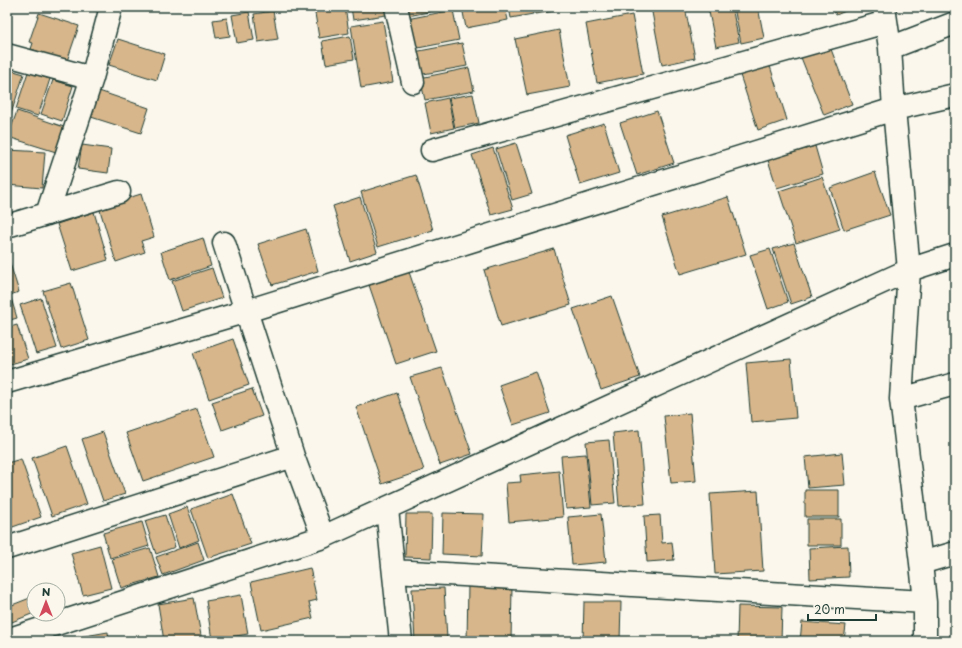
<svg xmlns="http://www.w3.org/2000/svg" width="962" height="648" font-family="'Playpen Sans',sans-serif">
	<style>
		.building { fill: #d8b68b; stroke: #1f3d34 }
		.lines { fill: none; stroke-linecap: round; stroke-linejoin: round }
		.street-casing { stroke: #1f3d34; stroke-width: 25 }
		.street { stroke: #fbf7ec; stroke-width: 22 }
	</style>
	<rect width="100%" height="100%" fill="#fbf7ec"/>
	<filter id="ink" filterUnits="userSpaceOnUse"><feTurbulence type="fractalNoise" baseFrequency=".025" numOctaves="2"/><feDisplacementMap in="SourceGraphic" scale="8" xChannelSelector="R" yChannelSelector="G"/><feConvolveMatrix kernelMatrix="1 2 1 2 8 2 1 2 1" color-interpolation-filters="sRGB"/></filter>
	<g filter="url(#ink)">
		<path class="building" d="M 314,7 L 345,7 L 349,33 L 319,38 Z
			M 351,7 L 385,7 L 386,15 L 353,20 Z
			M 401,7 L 454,7 L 403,17 Z
			M 462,7 L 505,7 L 508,20 L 466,28 Z
			M 509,7 L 532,7 L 533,14 L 511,18 Z
			M 534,7 L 554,7 L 555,11 L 535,14 Z
			M 651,7 L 685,7 L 695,58 L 662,65 Z
			M 708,7 L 732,7 L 739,42 L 716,47 Z
			M 734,7 L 758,7 L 764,38 L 741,43 Z
			M 832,7 L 855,7 L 836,15 Z
			M 453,10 L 459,40 L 413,49 L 407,19 Z
			M 273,11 L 278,39 L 258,42 L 254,14 Z
			M 249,12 L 254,40 L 237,43 L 232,15 Z
			M 39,13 L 79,26 L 67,61 L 31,49 L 33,43 L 29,42 Z
			M 632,15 L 643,74 L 597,83 L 586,24 Z
			M 227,18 L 230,36 L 216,38 L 213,20 Z
			M 383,21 L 393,82 L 361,88 L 351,26 Z
			M 559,30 L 570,87 L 527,95 L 515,39 Z
			M 350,36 L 354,59 L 326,64 L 322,41 Z
			M 118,39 L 165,54 L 157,80 L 109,65 Z
			M 462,43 L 467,66 L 418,75 L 414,52 Z
			M 829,44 L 852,104 L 824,115 L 800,55 Z
			M 769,63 L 787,120 L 758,130 L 739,72 Z
			M 469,68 L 474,91 L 425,100 L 420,78 Z
			M 7,69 L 24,74 L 7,126 Z
			M 28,72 L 50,79 L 38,116 L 16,109 Z
			M 53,80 L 73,86 L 62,121 L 41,114 Z
			M 99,91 L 149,108 L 141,133 L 91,117 Z
			M 473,94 L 479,123 L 455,128 L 449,98 Z
			M 448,98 L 454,128 L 431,133 L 425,103 Z
			M 17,111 L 64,127 L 56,152 L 8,137 Z
			M 657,111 L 674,163 L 637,175 L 620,123 Z
			M 604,123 L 619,173 L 580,185 L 565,135 Z
			M 516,143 L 532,194 L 512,200 L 496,149 Z
			M 82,145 L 111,149 L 108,173 L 78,169 Z
			M 815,146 L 823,174 L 777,188 L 768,160 Z
			M 493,148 L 513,209 L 491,215 L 472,155 Z
			M 7,150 L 45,152 L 42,188 L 7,185 Z
			M 875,172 L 890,215 L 844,230 L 830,188 Z
			M 416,175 L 433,230 L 378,247 L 361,192 Z
			M 822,177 L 840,229 L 796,243 L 779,191 Z
			M 141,194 L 154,237 L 141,241 L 145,252 L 116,262 L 99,207 Z
			M 360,197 L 377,252 L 350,261 L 333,206 Z
			M 728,197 L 746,254 L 680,274 L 662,217 Z
			M 94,212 L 108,260 L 72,271 L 57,224 Z
			M 306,229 L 318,271 L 272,285 L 258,244 Z
			M 203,238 L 211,266 L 170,280 L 161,252 Z
			M 794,243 L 812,297 L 791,304 L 773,249 Z
			M 554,249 L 571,305 L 501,326 L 484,270 Z
			M 770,249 L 788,302 L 768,309 L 750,255 Z
			M 7,254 L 19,292 L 7,296 Z
			M 212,268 L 222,298 L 182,311 L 172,281 Z
			M 409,272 L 436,351 L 396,364 L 369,285 Z
			M 71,283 L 89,340 L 61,349 L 43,291 Z
			M 612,296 L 640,377 L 601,390 L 573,309 Z
			M 11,298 L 17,318 L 7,321 L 7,299 Z
			M 41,298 L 57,348 L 36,354 L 20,305 Z
			M 17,325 L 28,359 L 7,365 L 7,328 Z
			M 233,339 L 249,385 L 209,399 L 193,353 Z
			M 791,359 L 796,418 L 751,422 L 746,363 Z
			M 442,368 L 472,454 L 440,465 L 410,377 Z
			M 536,372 L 550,413 L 513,425 L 499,385 Z
			M 252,389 L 262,416 L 222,430 L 212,402 Z
			M 397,393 L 424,470 L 382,484 L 356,407 Z
			M 197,409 L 214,457 L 143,481 L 126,433 Z
			M 690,413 L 696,481 L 671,483 L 664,416 Z
			M 639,430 L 645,504 L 619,506 L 613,433 Z
			M 103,432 L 125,494 L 103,501 L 82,439 Z
			M 609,440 L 615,503 L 592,505 L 586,442 Z
			M 67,446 L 87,504 L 52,516 L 32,458 Z
			M 842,453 L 845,485 L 808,488 L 805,457 Z
			M 586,454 L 591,507 L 566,509 L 561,456 Z
			M 21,459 L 41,517 L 7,529 L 7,463 Z
			M 559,471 L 563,517 L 509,522 L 506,483 L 521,482 L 520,475 Z
			M 805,490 L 839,490 L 839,517 L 805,517 Z
			M 758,491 L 763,571 L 715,574 L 710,494 Z
			M 233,494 L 251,544 L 208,558 L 191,509 Z
			M 187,507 L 199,540 L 179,548 L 168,514 Z
			M 443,513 L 484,514 L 482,556 L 442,554 Z
			M 406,514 L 432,514 L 431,558 L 405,557 Z
			M 601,514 L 606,562 L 572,565 L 568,517 Z
			M 165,515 L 175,547 L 156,554 L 145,521 Z
			M 660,515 L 662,543 L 672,542 L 674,560 L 647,562 L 644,516 Z
			M 807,519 L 841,519 L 841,545 L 807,545 Z
			M 142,522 L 149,546 L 110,558 L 103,533 Z
			M 198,542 L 204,560 L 163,575 L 156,557 Z
			M 100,545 L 111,588 L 83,595 L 71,553 Z
			M 848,546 L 849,577 L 810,579 L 809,548 Z
			M 150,548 L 159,577 L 121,588 L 112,559 Z
			M 310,568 L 317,600 L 309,602 L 313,618 L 261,630 L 251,582 Z
			M 468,585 L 512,586 L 511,641 L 467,641 Z
			M 444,588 L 447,639 L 415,641 L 412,589 Z
			M 241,595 L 248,634 L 212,640 L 206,601 Z
			M 30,598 L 34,609 L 34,613 L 7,624 L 7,607 Z
			M 194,598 L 202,641 L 164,641 L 158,604 Z
			M 584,602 L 621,602 L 620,641 L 583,641 Z
			M 738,606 L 782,607 L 781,641 L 737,641 Z
			M 802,622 L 846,625 L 844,641 L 800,641 Z
			M 108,632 L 109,641 L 62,641 L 62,640 Z"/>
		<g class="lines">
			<defs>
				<path id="street" d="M 396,7 L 413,82
					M 884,7 L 890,48 L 894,109 L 909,270 L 901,399 L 921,563 L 925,602 L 925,641
					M 890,48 L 955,23
					M 7,55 L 92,78
					M 432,150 L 886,22
					M 47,214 L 92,78 L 111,7
					M 7,226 L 119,192
					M 224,243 L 293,456 L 323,537
					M 7,382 L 247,311 L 894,109 L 955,95
					M 901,399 L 955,384
					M 387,509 L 401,641
					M 7,548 L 293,456
					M 921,563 L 955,553
					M 394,571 L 925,602
					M 7,640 L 323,537 L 909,270 L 955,255"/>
			</defs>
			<use href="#street" class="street-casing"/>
			<use href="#street" class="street"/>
		</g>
	</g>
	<rect width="962" height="648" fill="none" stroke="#fbf7ec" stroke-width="24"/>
	<rect x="12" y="12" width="938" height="624" fill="none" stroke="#1f3d34" stroke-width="1.5" filter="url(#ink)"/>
	<g transform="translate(46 602)"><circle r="19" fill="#fbf7ec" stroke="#a3ada2"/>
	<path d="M0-3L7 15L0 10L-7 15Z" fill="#d1495b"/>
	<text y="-6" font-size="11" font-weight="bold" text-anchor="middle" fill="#1f3d34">N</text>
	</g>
	<path d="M808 614v6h68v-6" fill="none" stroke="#1f3d34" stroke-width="2"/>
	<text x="814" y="614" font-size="12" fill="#1f3d34" stroke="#fbf7ec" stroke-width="3" paint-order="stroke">20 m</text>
</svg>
